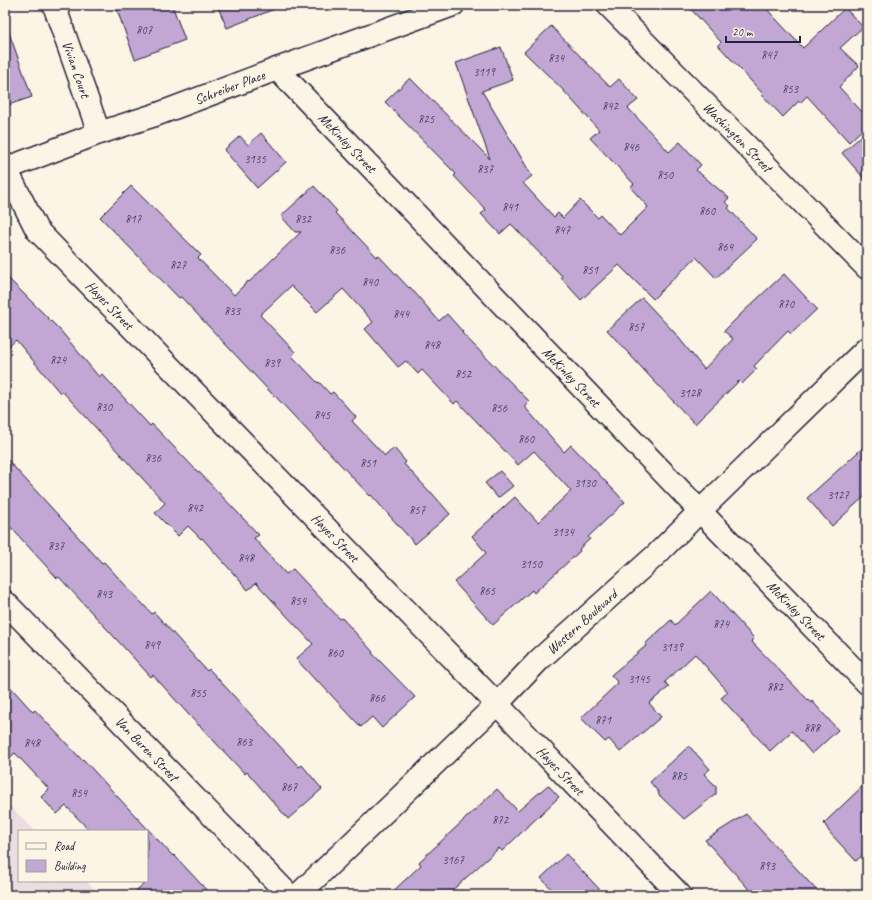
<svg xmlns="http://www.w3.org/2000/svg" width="872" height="900" font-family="Caveat,sans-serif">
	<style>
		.built { fill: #ebdde0 }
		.building { fill: #c2a6d3; stroke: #22223b }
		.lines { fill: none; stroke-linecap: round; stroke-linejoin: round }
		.minor-casing { stroke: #22223b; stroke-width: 25 }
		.minor { stroke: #fcf5e5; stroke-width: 22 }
		.labels { text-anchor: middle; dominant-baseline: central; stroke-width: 3; stroke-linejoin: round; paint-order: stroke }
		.number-label { font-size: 12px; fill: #4a4361 }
		.street-label { font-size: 14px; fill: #22223b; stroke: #fcf5e5 }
	</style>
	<rect width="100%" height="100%" fill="#fcf5e5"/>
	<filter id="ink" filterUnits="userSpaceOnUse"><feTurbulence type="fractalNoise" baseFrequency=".025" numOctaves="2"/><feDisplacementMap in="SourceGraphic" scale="8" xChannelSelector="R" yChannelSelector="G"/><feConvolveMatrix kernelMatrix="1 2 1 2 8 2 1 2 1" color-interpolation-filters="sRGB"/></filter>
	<g filter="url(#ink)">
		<path class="built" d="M 5,801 L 35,831 L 19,831 L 19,881 L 86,881 L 101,895 L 5,895 Z"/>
		<path class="building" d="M 131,5 L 172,5 L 185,40 L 135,59 L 117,10 Z
			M 217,5 L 281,5 L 282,6 L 227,28 Z
			M 687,5 L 763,5 L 803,48 L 845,8 L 863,27 L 840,48 L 859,66 L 839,87 L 867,117 L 867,125 L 849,142 L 807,96 L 800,103 L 799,101 L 783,117 L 762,95 L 763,94 L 718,45 L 721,42 Z
			M 551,26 L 610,87 L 619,79 L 638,100 L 628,108 L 669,152 L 680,142 L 701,165 L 696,170 L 729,198 L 725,202 L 730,206 L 728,208 L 757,239 L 716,278 L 696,257 L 653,299 L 619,265 L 581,300 L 561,278 L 562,276 L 511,224 L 500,234 L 481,214 L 486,210 L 454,176 L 456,174 L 385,102 L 410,78 L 490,159 L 456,63 L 501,47 L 513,80 L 482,91 L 532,176 L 523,183 L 554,217 L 558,213 L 563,218 L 580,200 L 598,218 L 601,215 L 620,235 L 648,207 L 630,187 L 634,184 L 590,138 L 599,130 L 562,89 L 524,52 Z
			M 8,30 L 32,97 L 5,106 L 5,31 Z
			M 867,131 L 867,182 L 842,153 Z
			M 261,133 L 286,162 L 257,188 L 224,150 L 240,136 L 248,145 Z
			M 131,186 L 201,255 L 198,258 L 234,295 L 248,281 L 249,282 L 301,232 L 295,232 L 281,216 L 314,186 L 337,211 L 335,213 L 377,257 L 378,255 L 409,288 L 410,287 L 439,321 L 447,314 L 463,332 L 462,333 L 529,401 L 524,406 L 564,452 L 571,445 L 625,502 L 588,537 L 590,539 L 579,549 L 580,551 L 534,593 L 532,590 L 493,625 L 454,582 L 486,553 L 472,536 L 515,497 L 538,522 L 571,491 L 534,451 L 518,465 L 457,401 L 454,404 L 422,370 L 418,374 L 406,361 L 398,367 L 365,329 L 373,322 L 343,289 L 317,312 L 291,286 L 260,315 L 295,352 L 292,356 L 318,383 L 319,382 L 330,394 L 333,392 L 356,417 L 352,421 L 385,456 L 394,448 L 406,462 L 404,464 L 430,492 L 431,492 L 450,514 L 415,544 L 371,495 L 370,496 L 324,447 L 324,448 L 275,396 L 274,396 L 181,297 L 179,298 L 100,217 Z
			M 784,274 L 817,309 L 791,334 L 788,331 L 754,366 L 757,369 L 742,384 L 739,381 L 695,424 L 653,380 L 607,330 L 642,298 L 674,332 L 704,369 L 733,339 L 724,331 L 742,313 Z
			M 5,275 L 60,330 L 99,377 L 102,374 L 150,426 L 152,424 L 198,472 L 199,472 L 259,535 L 254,538 L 286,574 L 293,569 L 340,619 L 342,618 L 373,652 L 372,653 L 415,697 L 382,728 L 372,717 L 361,727 L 318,681 L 317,682 L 296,659 L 313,644 L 256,583 L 248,590 L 202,538 L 201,539 L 188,526 L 178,536 L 155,513 L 165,503 L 62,391 L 60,393 L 16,340 L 5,350 Z
			M 867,444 L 867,494 L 832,526 L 807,498 Z
			M 5,457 L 102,563 L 104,562 L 152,614 L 154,612 L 207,671 L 209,669 L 299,767 L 302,765 L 322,789 L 288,819 L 247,772 L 245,774 L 199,725 L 198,725 L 153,675 L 151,677 L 59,577 L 57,578 L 5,521 Z
			M 500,471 L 513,486 L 498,498 L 485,483 Z
			M 711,591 L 754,638 L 751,641 L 811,703 L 812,701 L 838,730 L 812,754 L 792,731 L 770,751 L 721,698 L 728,692 L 695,654 L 665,682 L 669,687 L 649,703 L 661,717 L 620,752 L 609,739 L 605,742 L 581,718 L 618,683 L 611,675 L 647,645 L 645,644 L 671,620 L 675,625 Z
			M 5,681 L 33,712 L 35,710 L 82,760 L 83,759 L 128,808 L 173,856 L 174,855 L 211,895 L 131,895 L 147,881 L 147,831 L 90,831 L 66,806 L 57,814 L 41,797 L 49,789 L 15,753 L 5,762 Z
			M 689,746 L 710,769 L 704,774 L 716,786 L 716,794 L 684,819 L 658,794 L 659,793 L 650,782 Z
			M 867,782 L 867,851 L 856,861 L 830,833 L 824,823 Z
			M 548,785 L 559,797 L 502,851 L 499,848 L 447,895 L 389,895 L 421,865 L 419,862 L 497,789 L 518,811 Z
			M 746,814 L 755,824 L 821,895 L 754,895 L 705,840 Z
			M 566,854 L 605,895 L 557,895 L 541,878 Z"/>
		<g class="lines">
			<defs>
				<g id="minor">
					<path id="s1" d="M 54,5 L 99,133"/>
					<path id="s2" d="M 608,5 L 867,268"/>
					<path id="s3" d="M 277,69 L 700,511 L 867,683"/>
					<path id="s4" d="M 5,169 L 99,133 L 158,114 L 277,69 L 453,5"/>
					<path id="s5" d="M 6,169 L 37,230 L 497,704 L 680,895"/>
					<path id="s6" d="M 5,602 L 289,895"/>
					<path id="s7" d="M 298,895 L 497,704 L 539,660 L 656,555 L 700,511 L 867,348"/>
				</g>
			</defs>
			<use href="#minor" class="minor-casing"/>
			<use href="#minor" class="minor"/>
		</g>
	</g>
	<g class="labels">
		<g class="number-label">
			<text x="144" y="30">807</text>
			<text x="769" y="55">847</text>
			<text x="556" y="58">834</text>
			<text x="484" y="72">3119</text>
			<text x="790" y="89">853</text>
			<text x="610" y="106">842</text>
			<text x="426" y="119">825</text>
			<text x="631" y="147">846</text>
			<text x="255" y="159">3135</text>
			<text x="485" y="169">837</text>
			<text x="665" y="175">850</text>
			<text x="510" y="207">841</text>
			<text x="707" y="211">860</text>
			<text x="133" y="219">817</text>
			<text x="303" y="219">832</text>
			<text x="562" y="230">847</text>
			<text x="725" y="247">864</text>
			<text x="337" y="250">836</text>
			<text x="178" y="265">827</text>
			<text x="590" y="270">851</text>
			<text x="370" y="282">840</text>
			<text x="786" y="304">870</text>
			<text x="232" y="311">833</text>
			<text x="401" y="314">844</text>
			<text x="636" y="327">857</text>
			<text x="432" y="345">848</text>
			<text x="58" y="360">824</text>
			<text x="272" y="363">839</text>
			<text x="463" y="374">852</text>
			<text x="690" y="393">3128</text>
			<text x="104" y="407">830</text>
			<text x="499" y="408">856</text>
			<text x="322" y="415">845</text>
			<text x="526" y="439">860</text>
			<text x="153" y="458">836</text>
			<text x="368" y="463">851</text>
			<text x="585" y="483">3130</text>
			<text x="838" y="495">3127</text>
			<text x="195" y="508">842</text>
			<text x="417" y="510">857</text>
			<text x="563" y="532">3134</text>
			<text x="56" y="546">837</text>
			<text x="246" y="558">848</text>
			<text x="531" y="564">3150</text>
			<text x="487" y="591">865</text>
			<text x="104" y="594">843</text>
			<text x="298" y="601">854</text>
			<text x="721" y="624">874</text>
			<text x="152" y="645">849</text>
			<text x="672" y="647">3139</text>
			<text x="335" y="653">860</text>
			<text x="639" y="679">3145</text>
			<text x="775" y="687">882</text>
			<text x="198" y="693">855</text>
			<text x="377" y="698">866</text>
			<text x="603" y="720">871</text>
			<text x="812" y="728">888</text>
			<text x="244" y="742">863</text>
			<text x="32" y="743">848</text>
			<text x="679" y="776">885</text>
			<text x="289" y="787">867</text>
			<text x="79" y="793">854</text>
			<text x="500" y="820">872</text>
			<text x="453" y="860">3167</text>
			<text x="767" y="866">893</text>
		</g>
		<g class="street-label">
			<text stroke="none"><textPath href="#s1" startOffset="68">Vivian Court</textPath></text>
			<text stroke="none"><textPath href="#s4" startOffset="239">Schreiber Place</textPath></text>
			<text stroke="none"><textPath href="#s2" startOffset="185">Washington Street</textPath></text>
			<text stroke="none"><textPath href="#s3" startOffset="102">McKinley Street</textPath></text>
			<text stroke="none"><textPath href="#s5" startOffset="173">Hayes Street</textPath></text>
			<text stroke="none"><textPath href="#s3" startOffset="426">McKinley Street</textPath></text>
			<text stroke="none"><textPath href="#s5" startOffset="497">Hayes Street</textPath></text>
			<text stroke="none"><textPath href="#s3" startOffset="750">McKinley Street</textPath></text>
			<text stroke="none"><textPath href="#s7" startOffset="394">Western Boulevard</textPath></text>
			<text stroke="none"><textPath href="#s6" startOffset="204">Van Buren Street</textPath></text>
			<text stroke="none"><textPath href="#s5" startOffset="821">Hayes Street</textPath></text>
		</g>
	</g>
	<rect width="872" height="900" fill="none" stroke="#fcf5e5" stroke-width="20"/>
	<rect x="10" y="10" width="852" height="880" fill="none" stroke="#22223b" stroke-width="1.5" filter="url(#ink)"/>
	<rect x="18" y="830" width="130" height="52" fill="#fcf5e5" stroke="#a5a1a1"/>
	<rect x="26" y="843" width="20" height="6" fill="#fcf5e5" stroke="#a5a1a1"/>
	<text x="54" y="850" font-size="12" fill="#22223b">Road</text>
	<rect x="26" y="860" width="20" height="12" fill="#c2a6d3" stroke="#a5a1a1"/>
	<text x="54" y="870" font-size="12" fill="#22223b">Building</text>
	<path d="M726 36v6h74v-6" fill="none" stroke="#22223b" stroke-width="2"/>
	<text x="732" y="36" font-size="12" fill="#22223b" stroke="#fcf5e5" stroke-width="3" paint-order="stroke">20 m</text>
</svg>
